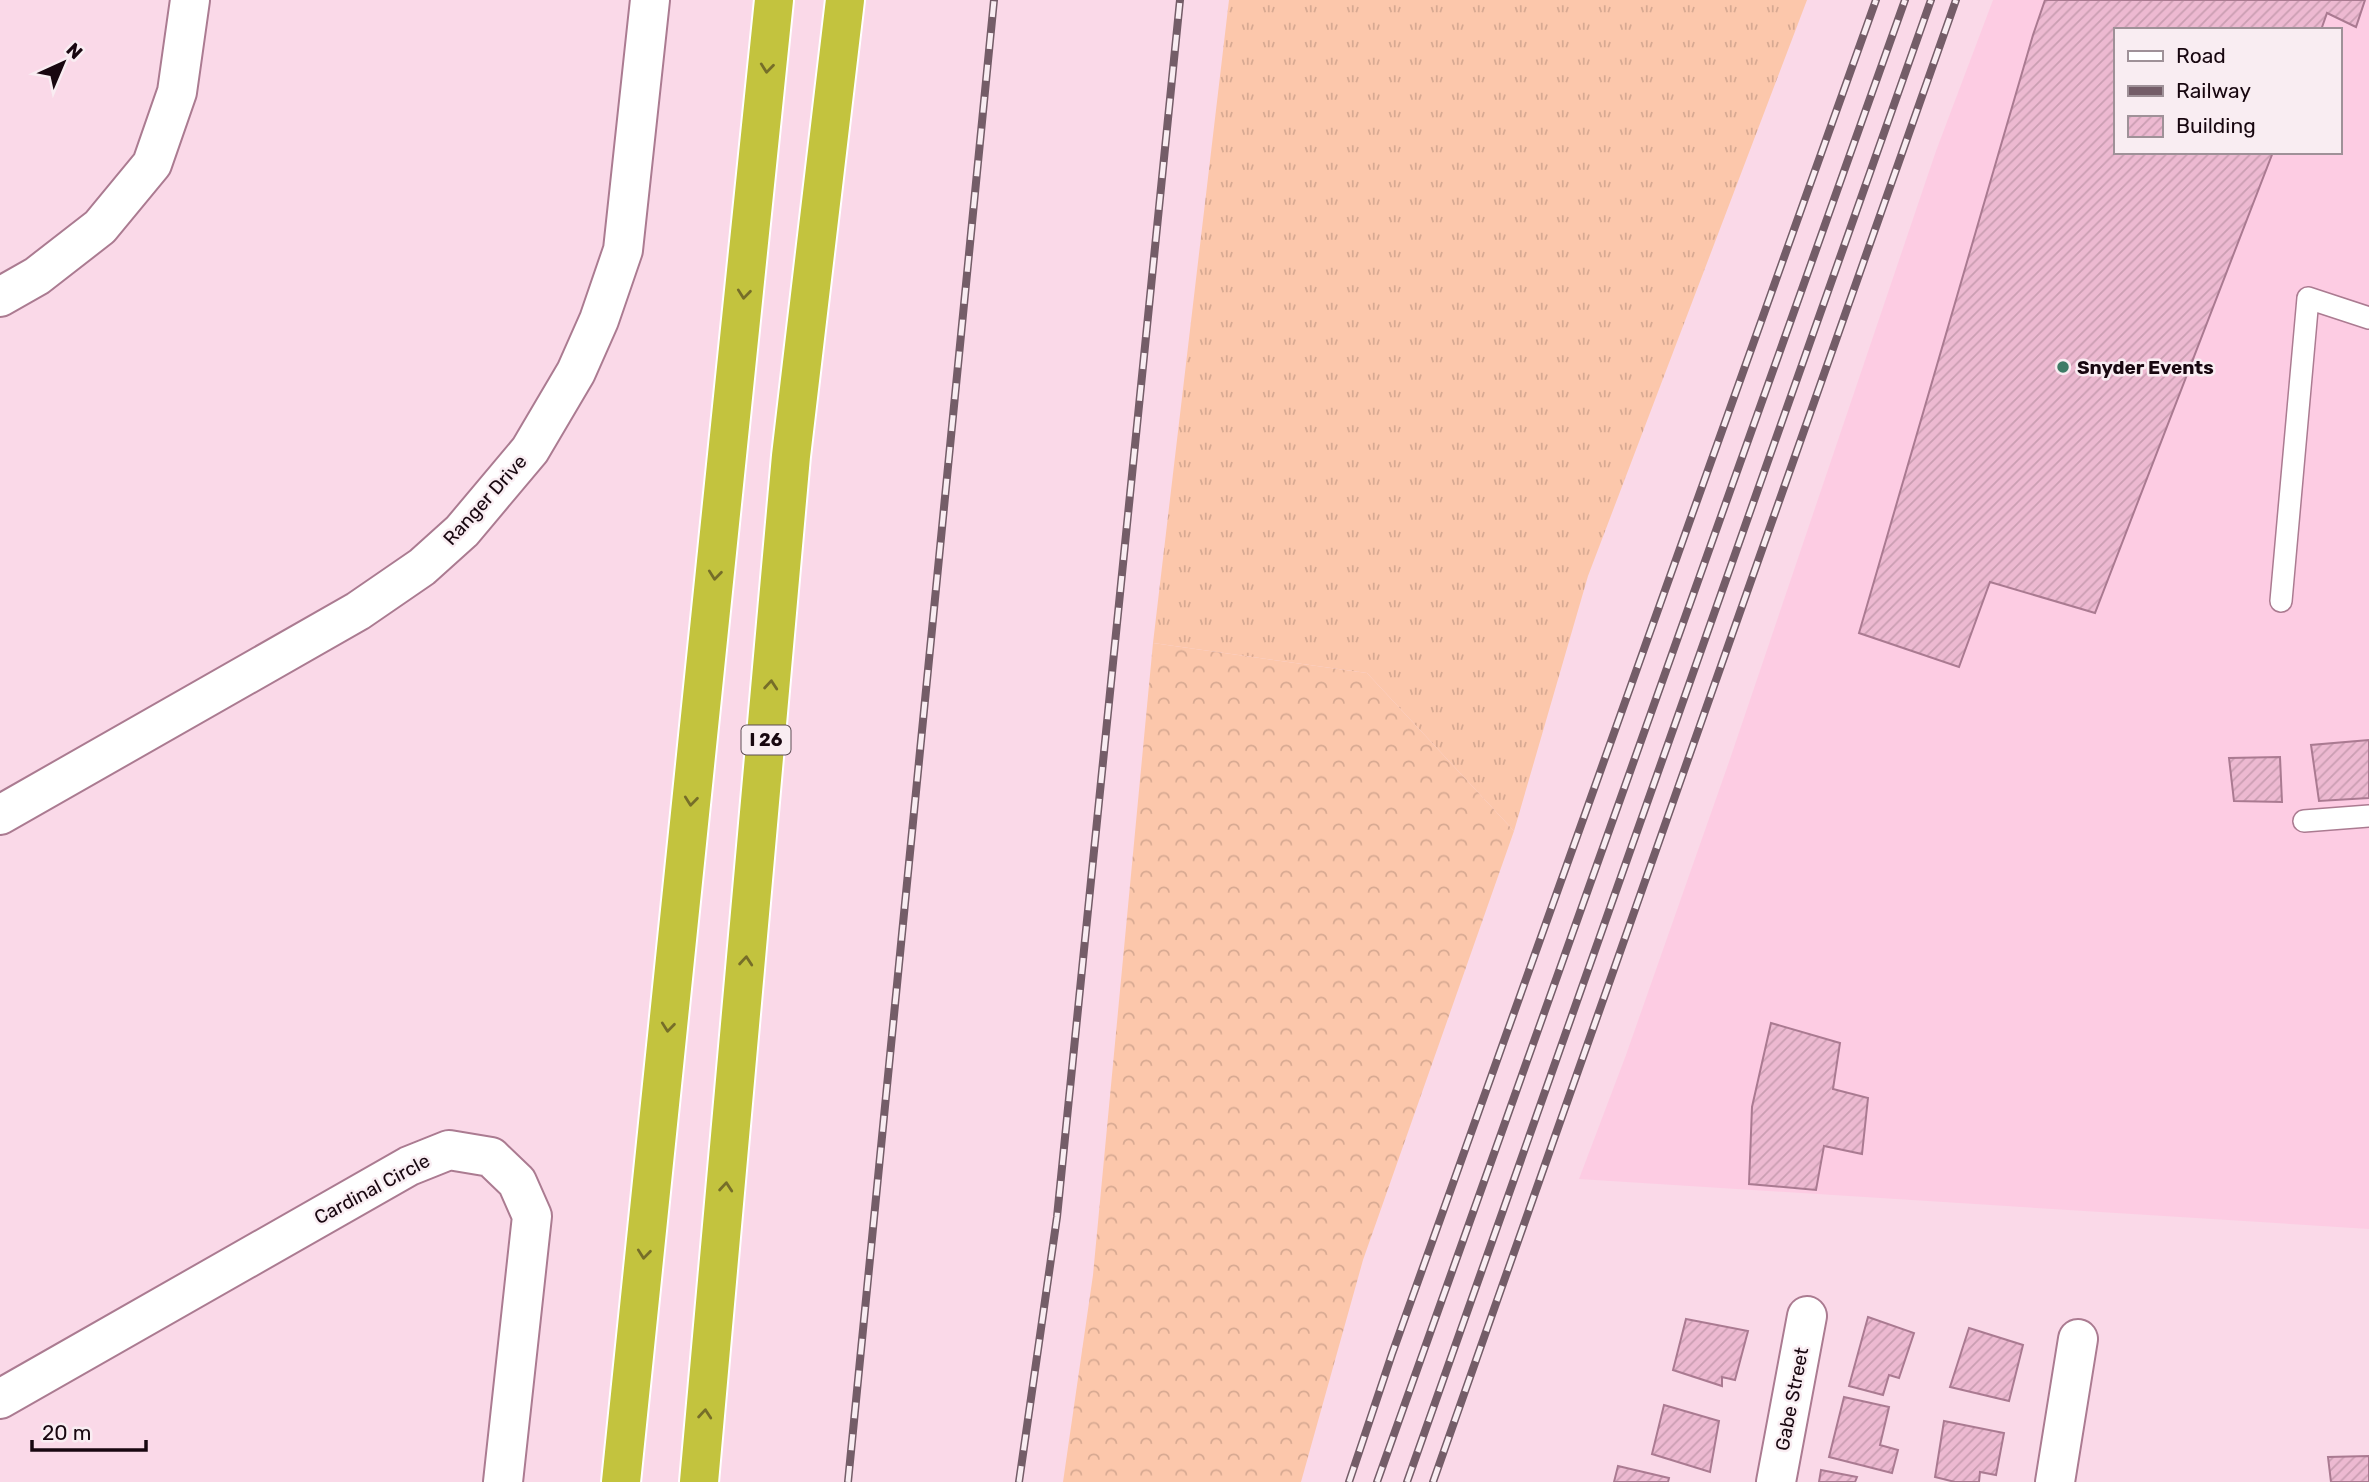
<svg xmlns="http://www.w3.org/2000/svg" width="2369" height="1482" font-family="Rubik,sans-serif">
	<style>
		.built { fill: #fdcce3; fill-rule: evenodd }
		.grass { fill: url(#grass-tufts) }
		.forest { fill: url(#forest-crowns) }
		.building { fill: url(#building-hatch); stroke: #aa7a91; stroke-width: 2 }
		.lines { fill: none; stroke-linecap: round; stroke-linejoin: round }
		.service-casing { stroke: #ab7b91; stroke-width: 24 }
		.minor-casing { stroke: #ab7b91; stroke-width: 42 }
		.motorway-casing { stroke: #fff; stroke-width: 42 }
		.service { stroke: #fff; stroke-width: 21 }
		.minor { stroke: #fff; stroke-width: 38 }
		.motorway { stroke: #c3c33e; stroke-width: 38 }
		.rail-casing { stroke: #745d68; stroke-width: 8 }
		.rail { stroke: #f9edf2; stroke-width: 5; stroke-dasharray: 16; stroke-linecap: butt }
		.oneway { stroke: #766e29 }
		.poi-dot { fill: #3e7b66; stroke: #f9edf2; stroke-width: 2.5 }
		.labels { text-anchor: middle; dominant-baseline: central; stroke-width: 5; stroke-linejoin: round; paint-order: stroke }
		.shield { fill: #f9edf2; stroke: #5c4c54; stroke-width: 2 }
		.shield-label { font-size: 18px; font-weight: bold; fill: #180710 }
		.poi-label { font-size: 19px; font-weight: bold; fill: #180710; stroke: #f9edf2; text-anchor: start }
		.street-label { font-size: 19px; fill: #180710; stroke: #f9edf2 }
	</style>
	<defs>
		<pattern id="grass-tufts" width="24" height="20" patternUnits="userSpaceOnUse" patternTransform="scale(1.75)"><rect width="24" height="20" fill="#fcc7ab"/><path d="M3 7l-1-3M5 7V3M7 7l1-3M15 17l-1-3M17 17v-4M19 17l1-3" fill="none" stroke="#d7a992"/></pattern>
		<pattern id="forest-crowns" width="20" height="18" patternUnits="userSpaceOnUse" patternTransform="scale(1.75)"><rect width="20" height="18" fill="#fcc7ab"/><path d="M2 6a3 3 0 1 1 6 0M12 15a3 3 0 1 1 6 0" fill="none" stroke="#d7a992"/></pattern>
		<pattern id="building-hatch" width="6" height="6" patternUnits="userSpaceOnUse" patternTransform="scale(1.75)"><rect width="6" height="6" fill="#edb9d1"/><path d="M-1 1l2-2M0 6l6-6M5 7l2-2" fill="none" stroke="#ca9eb2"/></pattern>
	</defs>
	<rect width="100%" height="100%" fill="#fad9e8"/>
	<path class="built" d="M 1993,0 L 2369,0 L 2369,1229 L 1579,1179 L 1626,1055 L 1730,759 L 1936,151 ZM 2115,30 L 2339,30 L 2339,152 L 2115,152 Z"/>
	<path class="grass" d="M 1229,0 L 1807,0 L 1588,576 L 1514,831 L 1367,673 L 1153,643 Z"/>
	<path class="forest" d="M 1153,643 L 1367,673 L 1514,831 L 1363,1260 L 1301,1482 L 1063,1482 L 1093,1275 Z"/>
	<path class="building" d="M 2045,0 L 2365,0 L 2356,27 L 2327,13 L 2321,30 L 2115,30 L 2115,152 L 2273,152 L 2095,613 L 1990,582 L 1959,667 L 1859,633 L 2033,35 Z
		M 2369,740 L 2369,798 L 2319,801 L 2311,745 Z
		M 2280,757 L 2282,802 L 2234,801 L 2229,758 Z
		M 1771,1023 L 1840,1043 L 1833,1089 L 1868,1098 L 1862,1154 L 1824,1146 L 1816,1190 L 1749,1184 L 1752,1107 Z
		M 1868,1317 L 1914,1333 L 1899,1378 L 1889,1375 L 1883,1395 L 1849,1386 Z
		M 1686,1319 L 1748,1331 L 1735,1380 L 1722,1377 L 1722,1386 L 1673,1370 Z
		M 1969,1328 L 2023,1345 L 2009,1401 L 1950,1387 Z
		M 1844,1397 L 1889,1407 L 1880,1445 L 1898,1450 L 1892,1473 L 1829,1457 Z
		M 1664,1405 L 1719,1421 L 1710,1472 L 1652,1454 Z
		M 1944,1421 L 2004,1433 L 1996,1475 L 1980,1472 L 1979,1482 L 1955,1482 L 1935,1477 Z
		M 2369,1456 L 2369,1482 L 2331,1482 L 2328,1457 Z
		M 1618,1466 L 1669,1478 L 1668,1482 L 1614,1482 Z
		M 1821,1470 L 1857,1477 L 1855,1482 L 1819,1482 Z"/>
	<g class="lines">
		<defs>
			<path id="service" d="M 2281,601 L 2308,298 L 2369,318
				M 2304,821 L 2369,816"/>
			<path id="minor" d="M 0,297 L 37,276 L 100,227 L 152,164 L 177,92 L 190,0
				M 0,815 L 358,611 L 422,567 L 462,531 L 530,450 L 576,372 L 599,320 L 623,250 L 650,0
				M 0,1399 L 409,1166 L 449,1150 L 491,1157 L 517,1182 L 532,1216 L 503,1482
				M 1776,1482 L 1807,1316
				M 2055,1482 L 2078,1339"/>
			<path id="motorway" d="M 621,1482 L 774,0
				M 699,1482 L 791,456 L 845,0"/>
		</defs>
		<use href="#service" class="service-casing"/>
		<use href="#minor" class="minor-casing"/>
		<use href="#motorway" class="motorway-casing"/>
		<use href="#service" class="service"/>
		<use href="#minor" class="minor"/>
		<use href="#motorway" class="motorway"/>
		<defs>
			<path id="rail" d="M 848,1482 L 994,0
				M 1019,1482 L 1057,1217 L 1180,0
				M 1349,1482 L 1392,1354 L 1876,0
				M 1377,1482 L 1905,0
				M 1407,1482 L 1931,0
				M 1433,1482 L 1956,0"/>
		</defs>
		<use href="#rail" class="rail-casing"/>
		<use href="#rail" class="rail"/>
	</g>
	<defs><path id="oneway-chevron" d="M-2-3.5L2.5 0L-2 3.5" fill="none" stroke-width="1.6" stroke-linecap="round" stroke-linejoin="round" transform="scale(1.75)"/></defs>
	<g class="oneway">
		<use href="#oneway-chevron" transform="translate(767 68) rotate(96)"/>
		<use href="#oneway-chevron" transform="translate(744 294) rotate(96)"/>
		<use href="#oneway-chevron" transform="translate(715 575) rotate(96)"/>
		<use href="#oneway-chevron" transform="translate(771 685) rotate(-85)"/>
		<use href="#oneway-chevron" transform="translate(691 801) rotate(96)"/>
		<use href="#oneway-chevron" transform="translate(746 961) rotate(-85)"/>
		<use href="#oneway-chevron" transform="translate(668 1027) rotate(96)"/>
		<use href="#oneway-chevron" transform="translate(726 1187) rotate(-85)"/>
		<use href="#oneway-chevron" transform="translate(644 1254) rotate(96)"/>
		<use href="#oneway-chevron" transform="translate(705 1414) rotate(-85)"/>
	</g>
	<circle class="poi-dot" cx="2063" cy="367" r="7"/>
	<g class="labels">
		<rect class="shield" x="741.5" y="725.5" width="49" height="29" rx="5"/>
		<g class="shield-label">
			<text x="766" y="740">I 26</text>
		</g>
		<g class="poi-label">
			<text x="2077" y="367">Snyder Events</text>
		</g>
		<g class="street-label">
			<text transform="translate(485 500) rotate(-48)">Ranger Drive</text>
			<text transform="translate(372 1189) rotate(-28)">Cardinal Circle</text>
			<text transform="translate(1792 1399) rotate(-79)">Gabe Street</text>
		</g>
	</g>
	<rect x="2114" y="28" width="228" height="126" fill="#f9edf2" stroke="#9f9198" stroke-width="2"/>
	<rect x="2128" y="51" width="35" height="10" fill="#ffffff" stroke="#9f9198" stroke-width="2"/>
	<text x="2176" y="63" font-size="21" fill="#180710">Road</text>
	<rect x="2128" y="86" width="35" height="10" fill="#745d68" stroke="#9f9198" stroke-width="2"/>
	<text x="2176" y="98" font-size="21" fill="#180710">Railway</text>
	<rect x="2128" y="116" width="35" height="21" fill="url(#building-hatch)" stroke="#9f9198" stroke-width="2"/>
	<text x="2176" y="133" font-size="21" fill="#180710">Building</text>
	<g transform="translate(63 63) rotate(44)" stroke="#f9edf2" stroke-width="5" paint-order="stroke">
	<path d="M0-5L12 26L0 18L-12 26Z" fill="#180710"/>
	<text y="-10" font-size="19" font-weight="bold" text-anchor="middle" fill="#180710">N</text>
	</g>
	<path d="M32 1440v10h114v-10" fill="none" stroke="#180710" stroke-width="3.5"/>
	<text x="42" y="1440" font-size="21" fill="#180710" stroke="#f9edf2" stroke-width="5" paint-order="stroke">20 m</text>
</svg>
